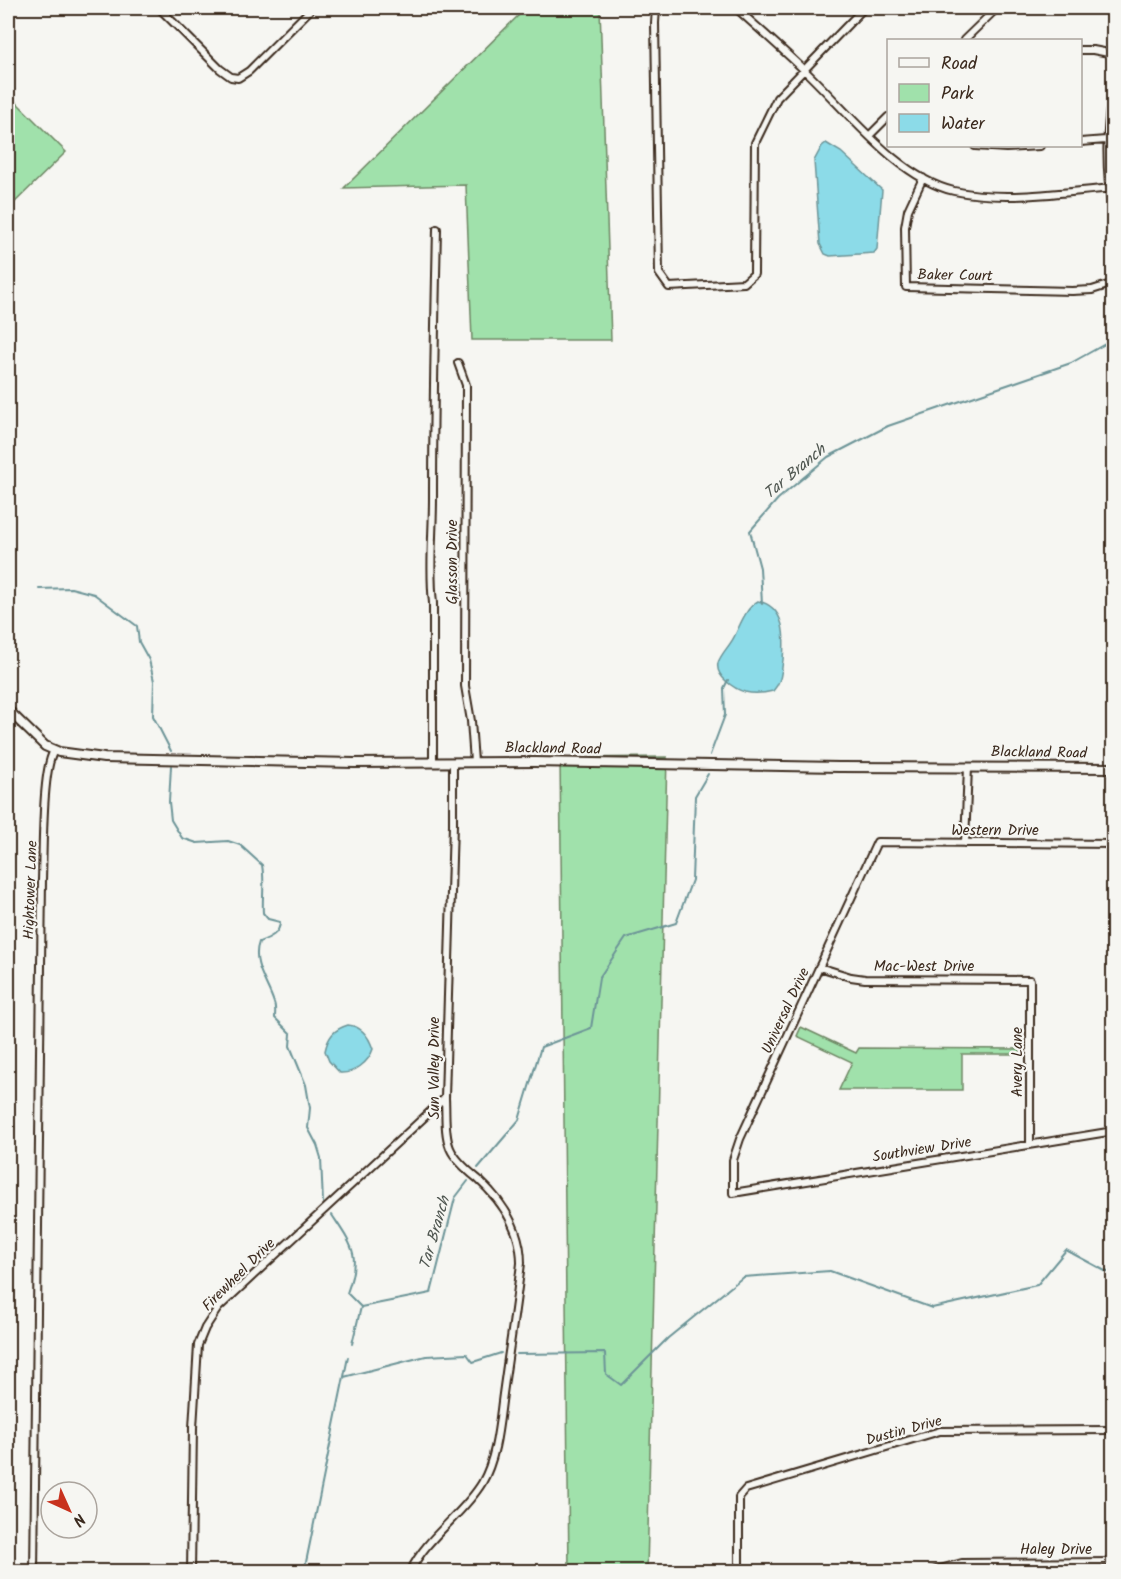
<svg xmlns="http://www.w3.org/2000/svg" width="1121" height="1579" font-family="Kalam,sans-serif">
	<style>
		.green { fill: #a0e1ab; stroke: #6e8664; stroke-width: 1.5 }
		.water { fill: #8cdbe8; stroke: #6c9497; stroke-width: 1.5 }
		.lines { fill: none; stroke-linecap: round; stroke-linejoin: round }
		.stream { stroke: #6c9497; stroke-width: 2 }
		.minor-casing { stroke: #3b2a1e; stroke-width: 10 }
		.tertiary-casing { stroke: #3b2a1e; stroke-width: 12 }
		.minor { stroke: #f6f6f2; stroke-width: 6 }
		.tertiary { stroke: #f6f6f2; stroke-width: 8 }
		.labels { text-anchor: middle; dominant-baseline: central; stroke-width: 4.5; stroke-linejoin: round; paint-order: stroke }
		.street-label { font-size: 15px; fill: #3b2a1e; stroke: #f6f6f2 }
		.water-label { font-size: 16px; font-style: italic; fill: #4f5650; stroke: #f6f6f2 }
	</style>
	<rect width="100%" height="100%" fill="#f6f6f2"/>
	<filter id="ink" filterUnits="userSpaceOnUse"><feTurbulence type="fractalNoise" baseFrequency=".0167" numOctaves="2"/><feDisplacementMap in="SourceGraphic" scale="12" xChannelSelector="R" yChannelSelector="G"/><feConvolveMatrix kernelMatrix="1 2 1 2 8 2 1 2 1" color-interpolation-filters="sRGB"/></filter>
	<g filter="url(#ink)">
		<path class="green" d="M 526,8 L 600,8 L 611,340 L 472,340 L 466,185 L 344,188 Z
			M 8,94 L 66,152 L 8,209 Z
			M 667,757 L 647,1571 L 569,1571 L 560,758 Z
			M 801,1027 L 856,1053 L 859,1048 L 1020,1049 L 1020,1054 L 962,1054 L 962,1090 L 839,1090 L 852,1062 L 797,1036 Z"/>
		<path class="water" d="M 826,143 L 841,152 L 882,190 L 877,249 L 874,253 L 830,256 L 825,254 L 820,244 L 814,161 L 822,146 Z
			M 758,601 C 786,607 785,637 783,660 C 781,672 782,681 773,691 C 765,693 754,694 745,692 C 734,689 715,676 718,663 C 721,653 731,645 735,635 C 741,623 746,608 758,601 Z
			M 348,1025 C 361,1026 369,1037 373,1049 C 369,1062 354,1074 340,1073 L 329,1061 L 325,1051 C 328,1037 334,1029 348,1025 Z"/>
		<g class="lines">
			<path class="stream" d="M 39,589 L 71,588 L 94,594 L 137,626 L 139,642 L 149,660 L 154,681 L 153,716 L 171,751
				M 762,604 L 760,568 L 750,531 L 778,499 L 828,457 L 888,426 L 1071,363 L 1114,339
				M 710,755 L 725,715 L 724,688 L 728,680
				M 171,766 L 169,802 L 171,820 L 182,838 L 197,843 L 228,841 L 240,845 L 262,865 C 265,882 262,897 263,913 L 268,919 L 280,922 C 280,934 269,938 259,942 C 251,964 268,983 274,1003 C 276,1007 275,1013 275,1018 L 291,1034 L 290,1046 L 306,1085 L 310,1108 L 308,1128 L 317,1145 L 321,1158 L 323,1203
				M 478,1168 L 519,1120 L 541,1047 L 591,1028 L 599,978 L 626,938 L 676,923 L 692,880 L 695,796 L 708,774
				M 332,1215 C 353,1247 361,1255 347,1293 L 361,1307
				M 352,1344 L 361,1307 L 431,1293 L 455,1198 L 468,1181
				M 517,1354 L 605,1353 L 606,1374 L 621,1385 L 668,1338 L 743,1277 L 830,1271 L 932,1308 L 1037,1285 L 1066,1250 L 1107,1272 L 1114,1271
				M 344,1377 L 426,1356 L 467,1354 L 473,1362 L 501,1353
				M 304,1572 L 348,1357"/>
			<defs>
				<path id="minor" d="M 159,8 L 220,69 L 231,77 L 238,78 L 249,71 L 312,8
					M 656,8 L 655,23 L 659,273 L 669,287 L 744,283 L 754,274 L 755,143 L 777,98 L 864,8
					M 736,8 C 758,28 781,48 803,69 C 845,108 897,178 954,191 C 1006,202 1061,192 1114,188
					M 964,40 L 997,8
					M 1080,50 L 1093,50 L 1114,54
					M 1114,85 C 1104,131 1106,176 1114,223
					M 870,135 L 888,117
					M 1080,142 L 1106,140
					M 975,146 L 1006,148 L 1040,146
					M 923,178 L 908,210 L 905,227 L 906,287 L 1072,291 L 1092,290 L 1114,283
					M 458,363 L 466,385 L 465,686 L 471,721 L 474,762
					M 433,762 L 433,603 C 429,568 433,534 433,498 C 433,408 435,319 437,229
					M 965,843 L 968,767
					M 1114,844 L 877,842 L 740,1139 L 733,1160 L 733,1193 L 1114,1131
					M 819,967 L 851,977 L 865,979 L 1030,980 L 1030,1145
					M 34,1572 L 42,880 C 43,854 42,768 54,751
					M 191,1572 L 193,1428 L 198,1345 L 205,1328 L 218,1308 L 445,1098
					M 410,1572 C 427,1536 462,1516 482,1483 C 497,1457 499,1423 503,1394 C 509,1350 516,1307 521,1263 C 521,1229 502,1201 478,1179 C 468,1171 455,1160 450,1148 C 444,1133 446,1114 445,1098 L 453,824 L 453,762
					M 739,1572 L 739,1497 L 746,1489 L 940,1431 L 1114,1430
					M 929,1572 L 962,1563 L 1114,1562"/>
				<path id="tertiary" d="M 8,710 L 45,746 L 59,752 L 104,758 L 354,763 L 534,762 L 839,767 L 1114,768"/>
			</defs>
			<use href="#minor" class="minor-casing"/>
			<use href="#tertiary" class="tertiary-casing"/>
			<use href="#minor" class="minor"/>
			<use href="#tertiary" class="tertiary"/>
		</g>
	</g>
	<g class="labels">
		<g class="street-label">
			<text transform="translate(955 276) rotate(1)">Baker Court</text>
			<text transform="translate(453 562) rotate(-90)">Glasson Drive</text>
			<text transform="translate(553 749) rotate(1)">Blackland Road</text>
			<text transform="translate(1039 753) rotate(1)">Blackland Road</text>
			<text x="995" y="831">Western Drive</text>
			<text transform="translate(31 890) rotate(-88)">Hightower Lane</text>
			<text x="924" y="967">Mac-West Drive</text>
			<text transform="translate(786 1011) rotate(-65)">Universal Drive</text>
			<text transform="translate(1018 1062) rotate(-90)">Avery Lane</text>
			<text transform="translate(435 1068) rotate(-90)">Sun Valley Drive</text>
			<text transform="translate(922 1150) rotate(-9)">Southview Drive</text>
			<text transform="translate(239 1275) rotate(-45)">Firewheel Drive</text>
			<text transform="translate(904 1431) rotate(-15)">Dustin Drive</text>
			<text x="1056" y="1550">Haley Drive</text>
		</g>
		<g class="water-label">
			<text transform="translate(795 472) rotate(-40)">Tar Branch</text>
			<text transform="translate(435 1233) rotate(-74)">Tar Branch</text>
		</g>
	</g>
	<rect width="1121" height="1579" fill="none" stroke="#f6f6f2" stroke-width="30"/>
	<rect x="15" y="15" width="1091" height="1549" fill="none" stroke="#3b2a1e" stroke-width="2" filter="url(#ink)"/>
	<rect x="887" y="39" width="195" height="108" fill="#f6f6f2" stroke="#aba49d" stroke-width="1.5"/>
	<rect x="899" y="58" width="30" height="9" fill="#f6f6f2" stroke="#aba49d" stroke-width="1.5"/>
	<text x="941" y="69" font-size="18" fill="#3b2a1e">Road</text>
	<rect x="899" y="84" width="30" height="18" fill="#a0e1ab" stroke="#aba49d" stroke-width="1.5"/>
	<text x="941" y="99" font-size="18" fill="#3b2a1e">Park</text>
	<rect x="899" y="114" width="30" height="18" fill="#8cdbe8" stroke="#aba49d" stroke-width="1.5"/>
	<text x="941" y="129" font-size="18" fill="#3b2a1e">Water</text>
	<g transform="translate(69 1510) rotate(135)"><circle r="28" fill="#f6f6f2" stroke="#aba49d" stroke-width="1.5"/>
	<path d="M0-4.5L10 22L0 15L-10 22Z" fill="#c8321e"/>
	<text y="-9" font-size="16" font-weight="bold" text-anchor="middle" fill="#3b2a1e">N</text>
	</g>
</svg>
